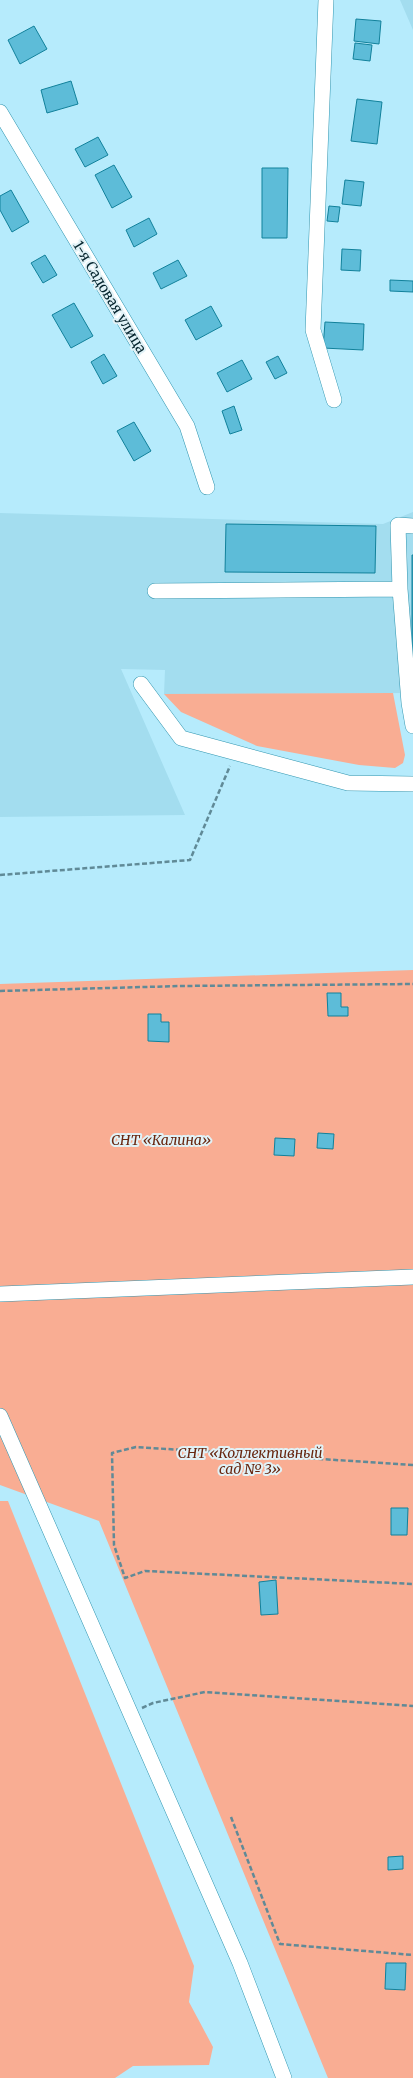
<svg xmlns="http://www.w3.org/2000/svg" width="413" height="2078" font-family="Merriweather,serif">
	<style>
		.built { fill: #a3ddef }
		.green { fill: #f9ad93 }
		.building { fill: #5dbcd8; stroke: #11819b }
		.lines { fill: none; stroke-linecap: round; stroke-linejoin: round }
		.minor-casing { stroke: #3196b0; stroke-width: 16 }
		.path { stroke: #608a97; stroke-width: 2.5; stroke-dasharray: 5 2.5; stroke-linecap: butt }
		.minor { stroke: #fff; stroke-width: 15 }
		.labels { text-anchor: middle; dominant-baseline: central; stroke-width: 4; stroke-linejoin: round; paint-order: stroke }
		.street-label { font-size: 14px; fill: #05242d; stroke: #e1f2f7 }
		.park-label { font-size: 14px; font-style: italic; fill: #67260f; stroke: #e1f2f7 }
	</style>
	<rect width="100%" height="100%" fill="#b6ebfc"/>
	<path class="built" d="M 400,0 L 413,0 L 413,30 Z
		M 413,512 L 413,693 L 164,694 L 165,670 L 121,669 L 185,815 L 0,817 L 0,513 L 383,524 Z"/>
	<path class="green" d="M 393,693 L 405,755 L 403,763 L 395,768 L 359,765 L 257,746 L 181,712 L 164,694 Z
		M 413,970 L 413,2078 L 328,2078 L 99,1521 L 0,1485 L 0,984 Z
		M 0,1501 L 8,1501 L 194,1966 L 189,2002 L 213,2047 L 209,2065 L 133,2066 L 115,2078 L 0,2078 Z"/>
	<path class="building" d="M 356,19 L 381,21 L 379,44 L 354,41 Z
		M 34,26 L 47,49 L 20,64 L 8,40 Z
		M 355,43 L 372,45 L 370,61 L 353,59 Z
		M 71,81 L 78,104 L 47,113 L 41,90 Z
		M 357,99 L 382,102 L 377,144 L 351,141 Z
		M 98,137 L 108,155 L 85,167 L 75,149 Z
		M 114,165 L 132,197 L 112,208 L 95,175 Z
		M 262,168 L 288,168 L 287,238 L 262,238 Z
		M 345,180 L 364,182 L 361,206 L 342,204 Z
		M 11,190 L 29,222 L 12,232 L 0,210 L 0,196 Z
		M 329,206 L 340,207 L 338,222 L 327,221 Z
		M 149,218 L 157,234 L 134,247 L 126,230 Z
		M 342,249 L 361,250 L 360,271 L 341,270 Z
		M 45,255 L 57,275 L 43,283 L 31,263 Z
		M 178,260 L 187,276 L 161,289 L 153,273 Z
		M 390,280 L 413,281 L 413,292 L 390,291 Z
		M 74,303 L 93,336 L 71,348 L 52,315 Z
		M 211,306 L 222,326 L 196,340 L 185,320 Z
		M 325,322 L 364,324 L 363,350 L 323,348 Z
		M 104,354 L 117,376 L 103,384 L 91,362 Z
		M 278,356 L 287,373 L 275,379 L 266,362 Z
		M 242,360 L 252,379 L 227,392 L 217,373 Z
		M 234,406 L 242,430 L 230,434 L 222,411 Z
		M 134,422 L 151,451 L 134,461 L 117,431 Z
		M 226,524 L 376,526 L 375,573 L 225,572 Z
		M 412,555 L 413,555 L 413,660 L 412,660 Z
		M 327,993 L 341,993 L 341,1007 L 348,1007 L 348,1016 L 328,1016 Z
		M 148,1014 L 161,1014 L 161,1022 L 169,1022 L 169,1042 L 148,1041 Z
		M 318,1133 L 334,1134 L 333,1149 L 317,1148 Z
		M 275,1138 L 295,1139 L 294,1156 L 274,1155 Z
		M 391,1508 L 408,1508 L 407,1535 L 391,1535 Z
		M 276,1580 L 278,1614 L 261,1615 L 259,1582 Z
		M 403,1856 L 403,1869 L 388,1870 L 388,1857 Z
		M 386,1963 L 406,1963 L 405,1990 L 385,1989 Z"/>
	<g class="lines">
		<defs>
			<path id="minor" d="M 326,0 L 313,330 L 334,400
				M 0,112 L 187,426 L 207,487
				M 400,589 L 409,703 L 413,726
				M 155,591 L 400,589 L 398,525 L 413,526
				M 141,684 L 181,738 L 348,783 L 413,784
				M 0,1294 L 413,1277
				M 0,1416 L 240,1963 L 284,2078"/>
		</defs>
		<use href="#minor" class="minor-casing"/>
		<path class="path" d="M 0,875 L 190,860 L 230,766
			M 0,991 L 180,986 L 413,984
			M 413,1465 L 136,1447 L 112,1453 L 114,1545 L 125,1578 L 145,1571 L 413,1584
			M 142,1708 L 153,1703 L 205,1692 L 413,1706
			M 231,1817 L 280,1944 L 413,1955"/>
		<use href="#minor" class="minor"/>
	</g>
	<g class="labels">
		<g class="street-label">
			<text transform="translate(110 297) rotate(59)">1-я Садовая улица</text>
		</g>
		<g class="park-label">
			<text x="161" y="1140">СНТ «Калина»</text>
			<text x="250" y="1453">СНТ «Коллективный<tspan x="250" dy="16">сад № 3»</tspan></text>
		</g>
	</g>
</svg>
